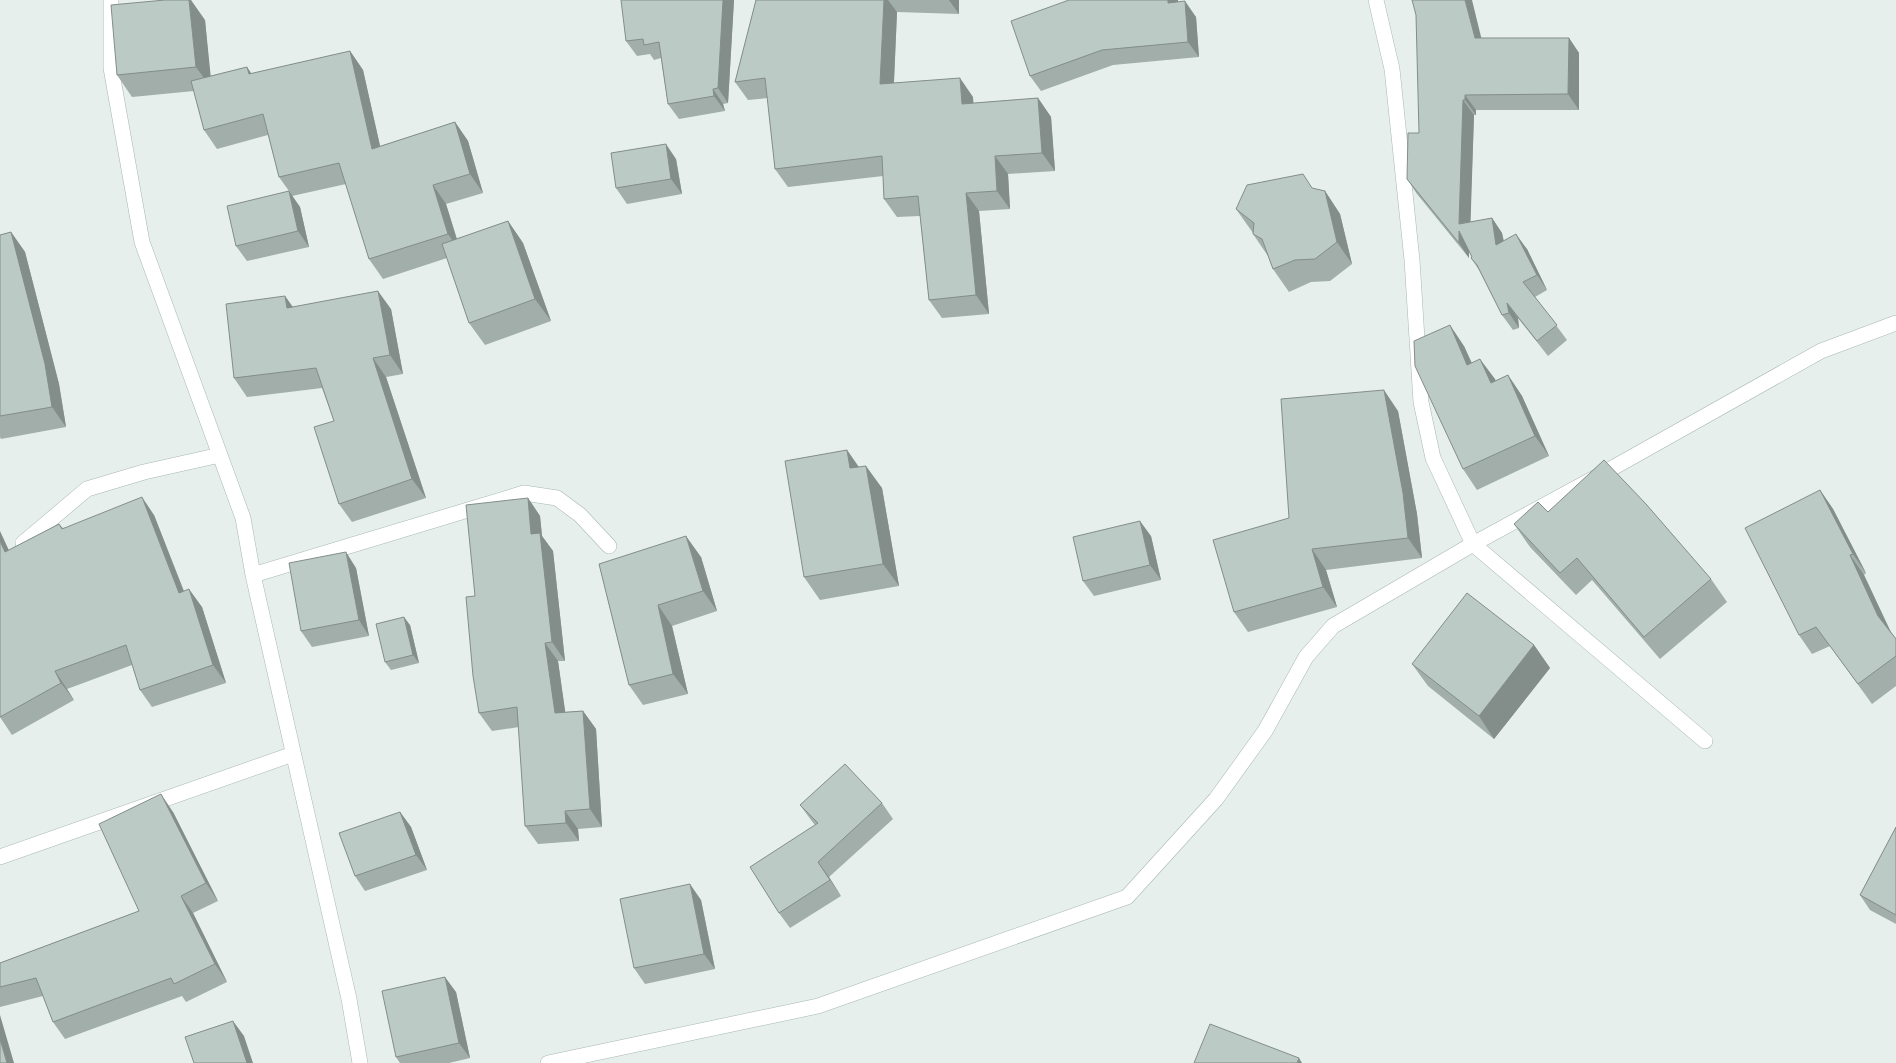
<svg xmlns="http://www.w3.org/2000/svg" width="1896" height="1063" font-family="Quicksand,sans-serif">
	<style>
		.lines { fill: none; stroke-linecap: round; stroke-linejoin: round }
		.street-casing { stroke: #a8b8b2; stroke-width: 16 }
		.street { stroke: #fff; stroke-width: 15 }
		.wall { fill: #a1aea9 }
		.shaded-wall { fill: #838d89 }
		.building { fill: #bbcac4; stroke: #838d89 }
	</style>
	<rect width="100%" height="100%" fill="#e6efeb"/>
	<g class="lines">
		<defs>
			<path id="street" d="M 111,0 L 111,68 L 142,242 L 243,518 L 253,575 L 349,999 L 360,1063
				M 1376,0 L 1392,69 L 1412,260 L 1421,402 L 1433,458 L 1473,544 L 1705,741
				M 23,543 L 87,489 L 144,472 L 220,455
				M 253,575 L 524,493 L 557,498 L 580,515 L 609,546
				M 0,857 L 293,754
				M 548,1063 L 818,1006 L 1127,897 L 1216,799 L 1265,731 L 1306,657 L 1333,626 L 1473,544 L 1600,475 L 1821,351 L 1896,323"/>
		</defs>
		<use href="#street" class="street-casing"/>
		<use href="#street" class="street"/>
	</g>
	<path class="wall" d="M 734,0 L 728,103 L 723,104 L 725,111 L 679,119 L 668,104 L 661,58 L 654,60 L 650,54 L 637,56 L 626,41 Z
		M 756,0 L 959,0 L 959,14 L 897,12 L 894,83 L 973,97 L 973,103 L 1038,98 L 1051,117 L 1055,171 L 1008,174 L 1010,209 L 979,211 L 989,314 L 942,318 L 929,300 L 920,216 L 897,217 L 884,199 L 883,176 L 788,187 L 775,169 L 768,98 L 748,100 L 735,82 Z
		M 1178,2 L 1196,17 L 1199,57 L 1113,65 L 1041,91 L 1030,76 Z
		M 205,20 L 210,76 L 247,67 L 251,74 L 350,51 L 363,70 L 380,146 L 455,122 L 468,141 L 483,193 L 446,204 L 457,239 L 508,221 L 523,243 L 551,321 L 485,345 L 469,323 L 447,258 L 383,279 L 369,259 L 346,184 L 292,196 L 300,207 L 309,247 L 247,261 L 236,246 L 289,191 L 279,177 L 268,135 L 217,149 L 204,130 L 194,91 L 132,97 L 117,75 Z
		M 1481,38 L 1569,38 L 1579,53 L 1579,110 L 1476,110 L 1476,115 L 1474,115 L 1470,222 L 1492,218 L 1502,233 L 1504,241 L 1527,249 L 1547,290 L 1535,297 L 1567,340 L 1548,356 L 1518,318 L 1519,328 L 1513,330 L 1502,315 L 1479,270 L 1471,258 L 1472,257 L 1469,251 L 1469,258 L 1417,194 L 1407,179 L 1419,133 Z
		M 676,159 L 682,194 L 627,204 L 616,188 Z
		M 1314,189 L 1325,191 L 1340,214 L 1352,264 L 1330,281 L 1311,282 L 1289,292 L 1273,269 L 1268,256 L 1253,234 L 1253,233 L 1236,209 Z
		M 11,232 L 25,252 L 59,384 L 66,427 L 1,439 L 0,437 L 0,235 Z
		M 285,296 L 293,307 L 391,309 L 403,374 L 386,377 L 426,498 L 352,522 L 339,504 L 334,421 L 322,388 L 247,397 L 234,378 Z
		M 1464,346 L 1472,363 L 1495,379 L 1495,381 L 1508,375 L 1522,396 L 1549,456 L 1477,490 L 1463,469 Z
		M 1398,411 L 1417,514 L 1422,558 L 1326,570 L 1337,607 L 1248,632 L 1234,612 L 1289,518 Z
		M 847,450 L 859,467 L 882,488 L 899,586 L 820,600 L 804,577 Z
		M 1820,490 L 1833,509 L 1866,573 L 1864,575 L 1891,632 L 1896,639 L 1896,686 L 1872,704 L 1830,646 L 1812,654 L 1799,635 Z
		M 528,498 L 540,516 L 542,536 L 553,551 L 565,661 L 558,661 L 565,712 L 583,711 L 596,729 L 602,827 L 578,829 L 579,841 L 538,844 L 525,826 L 519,727 L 492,731 L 479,713 L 475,596 Z
		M 1548,512 L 1711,579 L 1727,602 L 1660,659 L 1592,580 L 1576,595 L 1530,547 L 1514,524 Z
		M 154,515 L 184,591 L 202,607 L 226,683 L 152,707 L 140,690 L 132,665 L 67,689 L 74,700 L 12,735 L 0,717 L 9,550 L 59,524 L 63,528 Z
		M 1151,536 L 1161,580 L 1094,596 L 1083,581 Z
		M 701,557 L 717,611 L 672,626 L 688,694 L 643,705 L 629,685 L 599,564 Z
		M 356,568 L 369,636 L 312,647 L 301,631 Z
		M 410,625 L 419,663 L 391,670 L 385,662 Z
		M 1534,645 L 1550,668 L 1494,739 L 1428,686 L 1412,664 Z
		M 882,803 L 893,819 L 829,877 L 841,896 L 790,928 L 779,913 L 815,825 L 811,820 L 800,805 Z
		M 173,812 L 218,901 L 193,913 L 227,982 L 186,1002 L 182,996 L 65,1039 L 53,1022 L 43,996 L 0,1007 L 0,963 L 139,911 Z
		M 400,812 L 411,827 L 427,870 L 365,891 L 355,876 Z
		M 1896,827 L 1896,924 L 1870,910 L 1860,895 Z
		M 701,900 L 715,969 L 645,984 L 634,968 Z
		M 456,992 L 470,1058 L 449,1063 L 400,1063 L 396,1057 Z"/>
	<path class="shaded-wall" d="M 189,0 L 191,0 L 205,20 L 212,89 L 196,67 Z
		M 723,0 L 734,0 L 728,103 L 718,88 Z
		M 884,0 L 888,0 L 897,12 L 893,102 L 880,84 Z
		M 949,0 L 959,0 L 959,14 Z
		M 1168,0 L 1178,0 L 1179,18 L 1168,3 Z
		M 1465,0 L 1472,0 L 1485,53 L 1475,38 Z
		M 1185,1 L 1196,17 L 1199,57 L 1188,42 Z
		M 1569,38 L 1579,53 L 1579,110 L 1568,94 Z
		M 350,51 L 363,70 L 385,168 L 372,149 Z
		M 247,67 L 260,86 L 249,74 Z
		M 960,78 L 973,97 L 975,122 L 962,104 Z
		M 713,89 L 723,104 L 725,111 L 714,96 Z
		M 1465,95 L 1476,110 L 1476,115 L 1465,100 Z
		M 1038,98 L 1051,117 L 1055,171 L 1042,153 Z
		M 1463,100 L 1474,115 L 1470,239 L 1459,224 Z
		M 455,122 L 468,141 L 483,193 L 470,174 Z
		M 666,144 L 676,159 L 682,194 L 671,179 Z
		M 995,156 L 1008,174 L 1010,209 L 997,191 Z
		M 433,185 L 446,204 L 461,253 L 448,234 Z
		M 289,191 L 300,207 L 309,247 L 298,231 Z
		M 1325,191 L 1340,214 L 1352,264 L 1337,242 Z
		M 966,193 L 979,211 L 989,314 L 976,295 Z
		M 1492,218 L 1502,233 L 1507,260 L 1496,245 Z
		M 508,221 L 523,243 L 551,321 L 535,299 Z
		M 1459,231 L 1469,246 L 1469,258 L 1459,243 Z
		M 11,232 L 25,252 L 59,384 L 66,427 L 52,407 Z
		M 1516,234 L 1527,249 L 1547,290 L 1537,275 Z
		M 378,291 L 391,309 L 403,374 L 390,355 Z
		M 285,296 L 298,315 L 287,308 Z
		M 1507,303 L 1518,318 L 1519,328 L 1509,313 Z
		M 1450,325 L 1464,346 L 1481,385 L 1467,365 Z
		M 373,358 L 386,377 L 426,498 L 412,479 Z
		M 1480,359 L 1495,379 L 1505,403 L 1491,383 Z
		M 1508,375 L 1522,396 L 1549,456 L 1535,436 Z
		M 1384,390 L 1398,411 L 1417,514 L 1422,558 L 1408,538 Z
		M 847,450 L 862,472 L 850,468 Z
		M 866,466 L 882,488 L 899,586 L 883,564 Z
		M 1820,490 L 1833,509 L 1866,573 L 1853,554 Z
		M 142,497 L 154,515 L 191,610 L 179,593 Z
		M 528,498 L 540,516 L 542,536 L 553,551 L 565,661 L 552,642 L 531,534 Z
		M 1140,521 L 1151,536 L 1161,580 L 1150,565 Z
		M 0,531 L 18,570 L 5,552 L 0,541 Z
		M 686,536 L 701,557 L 717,611 L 703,591 Z
		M 1312,549 L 1326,570 L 1337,607 L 1323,587 Z
		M 346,552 L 356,568 L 369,636 L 359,620 Z
		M 1850,555 L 1864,575 L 1892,635 L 1878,616 Z
		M 189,589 L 202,607 L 226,683 L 213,665 Z
		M 658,605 L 672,626 L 688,694 L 673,674 Z
		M 404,617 L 410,625 L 419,663 L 413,655 Z
		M 545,643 L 558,661 L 568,731 L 555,713 Z
		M 1534,645 L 1550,668 L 1494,739 L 1479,716 Z
		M 55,671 L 67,689 L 74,700 L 61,683 Z
		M 583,711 L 596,729 L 602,827 L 590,809 Z
		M 161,794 L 173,812 L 218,901 L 206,883 Z
		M 565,811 L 578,829 L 579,841 L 566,823 Z
		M 400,812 L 411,827 L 427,870 L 416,855 Z
		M 818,862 L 829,877 L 841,896 L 830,880 Z
		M 690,884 L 701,900 L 715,969 L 704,954 Z
		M 181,896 L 193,913 L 227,982 L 215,964 Z
		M 445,977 L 456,992 L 470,1058 L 459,1043 Z
		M 0,1015 L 14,1063 L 7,1063 L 0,1039 Z
		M 233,1021 L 244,1036 L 253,1063 L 247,1063 Z
		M 1299,1058 L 1302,1063 L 1297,1063 Z"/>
	<path class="building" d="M 165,0 L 189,0 L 196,67 L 117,75 L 111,5 Z
		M 621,0 L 723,0 L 718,88 L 713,89 L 714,96 L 668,104 L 659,42 L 644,45 L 643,39 L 626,41 Z
		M 756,0 L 884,0 L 880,84 L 960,78 L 962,104 L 1038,98 L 1042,153 L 995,156 L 997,191 L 966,193 L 976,295 L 929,300 L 918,196 L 884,199 L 882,156 L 775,169 L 765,78 L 735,82 Z
		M 1069,0 L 1168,0 L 1168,3 L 1185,1 L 1188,42 L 1102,50 L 1030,76 L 1011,21 Z
		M 1412,0 L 1465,0 L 1475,38 L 1569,38 L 1568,94 L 1465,95 L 1465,100 L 1463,100 L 1459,224 L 1492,218 L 1496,245 L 1516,234 L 1537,275 L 1523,282 L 1557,325 L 1537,341 L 1507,303 L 1509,313 L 1502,315 L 1477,265 L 1471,258 L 1472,257 L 1459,231 L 1459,243 L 1407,179 L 1408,133 L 1419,133 L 1416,15 Z
		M 350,51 L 372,149 L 455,122 L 470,174 L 433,185 L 448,234 L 369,259 L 339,163 L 279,177 L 263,114 L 204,130 L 191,81 L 247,67 L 249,74 Z
		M 666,144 L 671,179 L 616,188 L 611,153 Z
		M 1303,174 L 1312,188 L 1325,191 L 1337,242 L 1315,259 L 1295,260 L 1273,269 L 1262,239 L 1253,234 L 1254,223 L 1236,209 L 1247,185 Z
		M 289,191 L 298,231 L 236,246 L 227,206 Z
		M 508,221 L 535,299 L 469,323 L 442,244 Z
		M 11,232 L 45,364 L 52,407 L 0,416 L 0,235 Z
		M 378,291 L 390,355 L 373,358 L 412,479 L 339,504 L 314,427 L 334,421 L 316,368 L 234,378 L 226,304 L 285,296 L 287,308 Z
		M 1450,325 L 1467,365 L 1480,359 L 1491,383 L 1508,375 L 1535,436 L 1463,469 L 1415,366 L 1414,341 Z
		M 1384,390 L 1403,493 L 1408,538 L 1312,549 L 1323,587 L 1234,612 L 1213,540 L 1289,518 L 1281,399 Z
		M 847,450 L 850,468 L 866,466 L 883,564 L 804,577 L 785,461 Z
		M 1604,460 L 1646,504 L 1711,579 L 1644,637 L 1577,558 L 1560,573 L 1514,524 L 1538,502 L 1548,512 Z
		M 1820,490 L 1853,554 L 1850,555 L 1878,616 L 1896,639 L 1896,656 L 1858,684 L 1816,627 L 1799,635 L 1745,528 Z
		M 142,497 L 179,593 L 189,589 L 213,665 L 140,690 L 126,645 L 55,671 L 61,683 L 0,717 L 0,541 L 5,552 L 59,524 L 62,529 Z
		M 528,498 L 531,534 L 540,533 L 552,642 L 545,643 L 555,713 L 583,711 L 590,809 L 565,811 L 566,823 L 525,826 L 517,707 L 479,713 L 473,676 L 466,597 L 475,596 L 466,505 Z
		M 1140,521 L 1150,565 L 1083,581 L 1073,537 Z
		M 686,536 L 703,591 L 658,605 L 673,674 L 629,685 L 599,564 Z
		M 346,552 L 359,620 L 301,631 L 289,563 Z
		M 1467,593 L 1534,645 L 1479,716 L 1412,664 Z
		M 404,617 L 413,655 L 385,662 L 376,624 Z
		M 845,764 L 882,803 L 818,862 L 830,880 L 779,913 L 750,867 L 818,823 L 800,805 Z
		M 161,794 L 206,883 L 181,896 L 215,964 L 174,984 L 171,978 L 53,1022 L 36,978 L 0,987 L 0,963 L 139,911 L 99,824 Z
		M 400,812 L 416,855 L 355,876 L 339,833 Z
		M 1896,827 L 1896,915 L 1860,895 Z
		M 690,884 L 704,954 L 634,968 L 620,899 Z
		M 445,977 L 459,1043 L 396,1057 L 382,991 Z
		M 233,1021 L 247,1063 L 194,1063 L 185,1037 Z
		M 1210,1024 L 1299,1058 L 1297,1063 L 1194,1063 Z
		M 0,1039 L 7,1063 L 0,1063 Z"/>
</svg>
